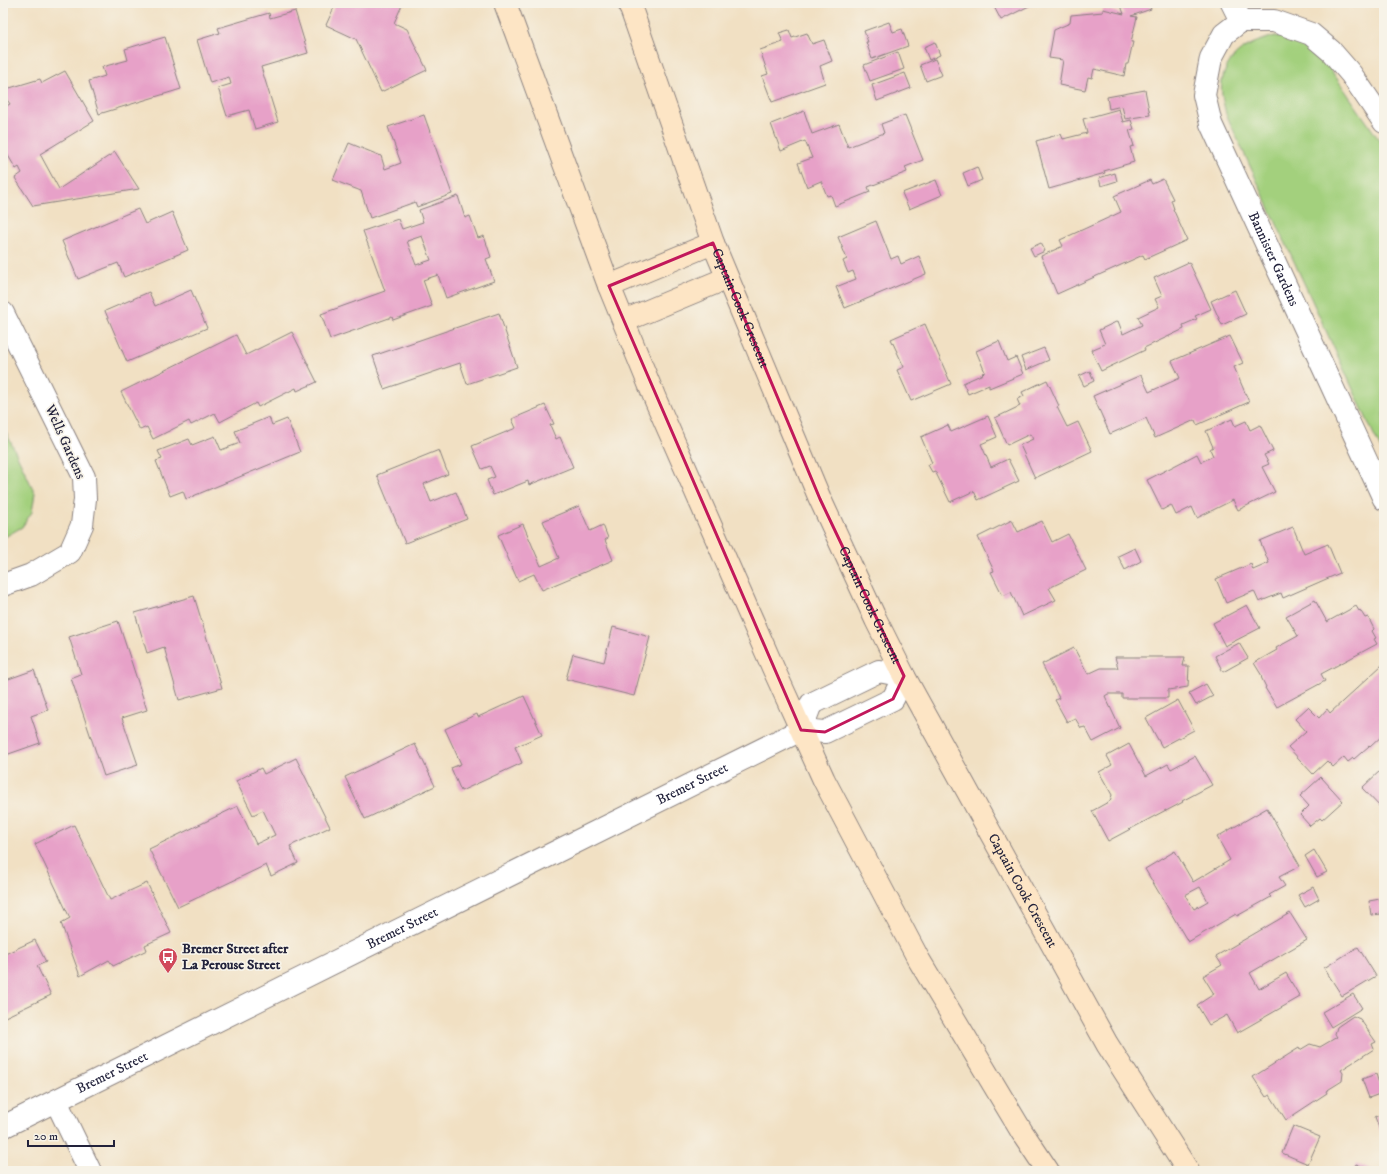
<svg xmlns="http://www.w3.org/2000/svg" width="1387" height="1174" font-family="'IM FELL DW Pica',serif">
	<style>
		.green { fill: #a3d07d; stroke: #62795c }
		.building { fill: #e7a1c8; fill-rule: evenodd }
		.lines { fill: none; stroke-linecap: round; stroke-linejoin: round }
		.street-casing { stroke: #8a817f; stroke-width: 24 }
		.secondary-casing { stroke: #8a817f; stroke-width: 24 }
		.street { stroke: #fff; stroke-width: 22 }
		.secondary { stroke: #fde5c5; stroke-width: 22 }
		.marked { fill: none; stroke: #c2185b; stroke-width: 3; stroke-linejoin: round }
		.labels { text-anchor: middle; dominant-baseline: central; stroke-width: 3.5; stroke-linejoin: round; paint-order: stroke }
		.street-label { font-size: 14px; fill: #22223b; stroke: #f7f3e8 }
		.poi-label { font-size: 14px; font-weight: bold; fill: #22223b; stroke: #f7f3e8; text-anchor: start }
	</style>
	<rect width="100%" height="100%" fill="#f7f3e8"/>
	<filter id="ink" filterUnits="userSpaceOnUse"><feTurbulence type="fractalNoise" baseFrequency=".025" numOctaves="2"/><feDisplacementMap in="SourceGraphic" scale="8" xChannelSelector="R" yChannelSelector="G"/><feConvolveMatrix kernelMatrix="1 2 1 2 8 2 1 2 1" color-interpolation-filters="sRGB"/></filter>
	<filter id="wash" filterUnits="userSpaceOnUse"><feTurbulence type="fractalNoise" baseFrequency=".012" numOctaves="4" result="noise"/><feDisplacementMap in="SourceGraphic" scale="16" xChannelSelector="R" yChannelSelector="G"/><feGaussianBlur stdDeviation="0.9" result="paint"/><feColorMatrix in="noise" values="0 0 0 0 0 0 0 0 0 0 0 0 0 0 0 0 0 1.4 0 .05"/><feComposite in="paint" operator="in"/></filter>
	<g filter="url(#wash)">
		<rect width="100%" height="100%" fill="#f1e0c3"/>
		<path class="green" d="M 1275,36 L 1290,38 L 1306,45 L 1324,60 L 1384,147 L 1384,448 L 1381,450 L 1226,114 C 1224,104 1220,93 1222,82 C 1227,53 1249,43 1275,36 Z
			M 3,426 L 35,493 L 32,512 L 22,527 L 3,538 Z"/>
		<g id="blocks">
			<path class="building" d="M 336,3 L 403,3 L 394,23 L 407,29 L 427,70 L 381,92 L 356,39 L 326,25 Z
				M 992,3 L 1035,3 L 1001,20 Z
				M 1120,3 L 1148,3 L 1151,9 L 1131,16 L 1137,17 L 1131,42 L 1133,42 L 1128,64 L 1126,64 L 1124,76 L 1094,69 L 1092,78 L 1088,77 L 1085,90 L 1059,85 L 1063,60 L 1049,58 L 1054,30 L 1070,23 L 1071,15 L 1103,12 L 1103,9 L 1124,14 Z
				M 295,11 L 308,53 L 261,67 L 278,122 L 255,129 L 249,110 L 227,116 L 218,88 L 231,84 L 229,77 L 210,83 L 197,40 L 220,33 L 218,28 L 269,13 L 270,18 Z
				M 889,22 L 893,32 L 902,29 L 908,46 L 872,59 L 866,42 L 868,42 L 864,31 Z
				M 789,30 L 792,38 L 807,33 L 812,44 L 824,40 L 832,61 L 820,66 L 825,83 L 772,102 L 762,76 L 768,74 L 760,50 L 783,42 L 779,33 Z
				M 165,37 L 181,89 L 99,114 L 89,81 L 105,76 L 102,67 L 128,60 L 125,49 Z
				M 935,42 L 940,55 L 929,60 L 924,47 Z
				M 898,52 L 904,69 L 870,81 L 864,65 Z
				M 935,59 L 942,75 L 926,81 L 920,65 Z
				M 65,71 L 94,121 L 40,154 L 59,189 L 115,152 L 139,189 L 33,206 L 15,178 L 22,173 L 19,167 L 16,169 L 3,147 L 3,108 L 10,104 L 3,94 L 3,90 L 40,79 L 42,83 Z
				M 905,73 L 911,88 L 877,101 L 872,85 Z
				M 1145,90 L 1150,115 L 1125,119 L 1122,106 L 1109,109 L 1107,97 Z
				M 1119,109 L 1123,122 L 1131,120 L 1134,129 L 1129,130 L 1134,146 L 1130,147 L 1134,162 L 1104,171 L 1105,173 L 1049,189 L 1036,141 L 1061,134 L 1063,139 L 1087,133 L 1083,119 Z
				M 804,111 L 812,134 L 839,124 L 848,147 L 884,133 L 881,124 L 905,115 L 923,160 L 905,167 L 907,172 L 868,187 L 870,192 L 835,206 L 831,195 L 827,196 L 821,181 L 807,187 L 798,163 L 812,158 L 805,141 L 781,151 L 771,124 Z
				M 424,115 L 452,194 L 417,207 L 415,202 L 370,218 L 361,191 L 333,180 L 349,143 L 381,156 L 385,169 L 401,163 L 388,127 Z
				M 977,167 L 982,180 L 968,186 L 963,173 Z
				M 1115,173 L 1117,181 L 1101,186 L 1099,178 Z
				M 1163,179 L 1173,199 L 1171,200 L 1174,209 L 1173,209 L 1187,240 L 1145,259 L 1143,255 L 1057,294 L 1041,256 L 1063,246 L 1060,240 L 1121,212 L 1114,196 L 1150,180 L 1152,184 Z
				M 936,180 L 942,195 L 909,209 L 902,193 Z
				M 458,196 L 465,218 L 470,216 L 478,238 L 484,236 L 491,257 L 486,259 L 494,281 L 446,298 L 438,275 L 423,280 L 432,306 L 393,320 L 392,317 L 330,339 L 321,314 L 385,291 L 363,231 L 398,219 L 402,229 L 423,222 L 419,210 ZM 422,236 L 431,260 L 416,265 L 407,241 Z
				M 138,209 L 145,224 L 172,212 L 188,250 L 124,277 L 118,263 L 78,279 L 62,241 Z
				M 876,221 L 891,259 L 898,256 L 901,264 L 919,256 L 926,274 L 845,308 L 836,287 L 856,279 L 853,271 L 848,273 L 843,261 L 847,259 L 838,237 Z
				M 1041,243 L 1045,251 L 1034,256 L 1030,248 Z
				M 1189,262 L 1211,309 L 1195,316 L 1197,319 L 1183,325 L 1184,329 L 1144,348 L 1145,350 L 1101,371 L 1091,350 L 1105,344 L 1099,330 L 1118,321 L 1123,334 L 1142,325 L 1138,317 L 1159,307 L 1155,299 L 1162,296 L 1154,278 Z
				M 191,290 L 207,328 L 127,362 L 105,311 L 149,292 L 155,306 Z
				M 1235,290 L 1246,314 L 1222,325 L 1211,301 Z
				M 499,313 L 517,367 L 467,384 L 460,363 L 384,389 L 373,356 Z
				M 925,324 L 951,384 L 911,401 L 897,370 L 904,367 L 891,339 Z
				M 292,332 L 317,382 L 297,391 L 296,388 L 258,407 L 256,403 L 220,422 L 215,413 L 191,425 L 189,421 L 153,439 L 147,427 L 140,430 L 121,392 L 236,335 L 246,355 Z
				M 1230,336 L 1243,363 L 1234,367 L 1249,402 L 1197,425 L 1195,420 L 1155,438 L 1146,418 L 1110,434 L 1093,396 L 1141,375 L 1149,392 L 1180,378 L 1172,361 Z
				M 999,341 L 1007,361 L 1016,357 L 1023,374 L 989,388 L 989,385 L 968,394 L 963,383 L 983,374 L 982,373 L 985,372 L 976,351 Z
				M 1044,348 L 1049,360 L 1026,370 L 1021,357 Z
				M 1090,371 L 1094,381 L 1084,386 L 1079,376 Z
				M 1047,380 L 1059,406 L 1057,407 L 1067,427 L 1078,422 L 1092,451 L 1035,478 L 1020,445 L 1033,439 L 1030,434 L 1007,445 L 995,418 L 1020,406 L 1017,399 L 1024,396 L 1022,392 Z
				M 545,405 L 554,424 L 550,425 L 556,439 L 560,437 L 573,467 L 529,485 L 528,481 L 493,495 L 487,480 L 495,477 L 490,466 L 482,469 L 472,446 L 516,428 L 512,419 Z
				M 988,416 L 997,437 L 981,444 L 991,467 L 1008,459 L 1019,481 L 978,500 L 974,491 L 950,502 L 935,471 L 932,472 L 928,465 L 932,463 L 921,437 L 948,425 L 951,432 Z
				M 269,417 L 272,425 L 287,419 L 300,452 L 186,499 L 183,491 L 170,496 L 156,461 L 162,459 L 158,451 L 189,439 L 192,445 L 215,436 L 221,450 L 240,443 L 235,431 Z
				M 1232,419 L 1235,426 L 1246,421 L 1250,430 L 1260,425 L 1273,451 L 1264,455 L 1269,464 L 1262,467 L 1275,492 L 1238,510 L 1233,500 L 1197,518 L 1192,507 L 1176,515 L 1171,505 L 1162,510 L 1147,480 L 1197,454 L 1201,462 L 1213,456 L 1210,449 L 1213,447 L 1206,431 Z
				M 439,450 L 448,474 L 424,484 L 431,502 L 456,492 L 467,519 L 405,543 L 377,475 Z
				M 579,506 L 590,531 L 603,525 L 608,538 L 605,540 L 613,560 L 542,590 L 534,574 L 518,581 L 498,535 L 523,524 L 541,566 L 559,558 L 543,521 Z
				M 1012,520 L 1018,532 L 1042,521 L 1052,542 L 1068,534 L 1086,570 L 1049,588 L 1056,600 L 1022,616 L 1011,592 L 1003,596 L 991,572 L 994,571 L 978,537 Z
				M 1293,527 L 1304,554 L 1328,544 L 1340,573 L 1283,598 L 1281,593 L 1259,602 L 1254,591 L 1226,603 L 1216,579 L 1251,564 L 1253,570 L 1269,563 L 1260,541 Z
				M 1135,548 L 1141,561 L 1125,570 L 1118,556 Z
				M 194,596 L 222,688 L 179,700 L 164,647 L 147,653 L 135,613 Z
				M 1315,600 L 1327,622 L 1356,606 L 1359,611 L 1360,610 L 1365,618 L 1368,617 L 1374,629 L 1372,631 L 1376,638 L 1374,639 L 1377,644 L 1321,674 L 1325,681 L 1277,707 L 1265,688 L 1266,687 L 1261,677 L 1262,676 L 1254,663 L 1277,650 L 1276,648 L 1298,636 L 1286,616 Z
				M 1247,605 L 1260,628 L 1225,646 L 1213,623 Z
				M 118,621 L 147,710 L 122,718 L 138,765 L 104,776 L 71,678 L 81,674 L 69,637 Z
				M 613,627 L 650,637 L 634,696 L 566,679 L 573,654 L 604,662 Z
				M 1239,643 L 1248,658 L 1223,672 L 1215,656 Z
				M 1074,648 L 1088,674 L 1101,668 L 1118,668 L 1115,657 L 1185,657 L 1183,666 L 1189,666 L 1188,687 L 1168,690 L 1168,698 L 1122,698 L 1122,694 L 1108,694 L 1105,696 L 1120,728 L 1093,742 L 1085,727 L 1081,728 L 1075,718 L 1067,722 L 1055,700 L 1059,698 L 1042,664 Z
				M 1382,665 L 1384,667 L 1384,734 L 1370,747 L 1369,746 L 1354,759 L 1353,758 L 1348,762 L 1344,757 L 1333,767 L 1327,761 L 1313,774 L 1288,747 L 1306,731 L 1295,719 L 1308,707 L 1319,718 L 1327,709 L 1330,713 Z
				M 34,670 L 48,710 L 31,716 L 40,743 L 3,756 L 3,681 Z
				M 1206,684 L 1213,696 L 1196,705 L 1189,693 Z
				M 524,696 L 542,735 L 515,747 L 522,763 L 461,791 L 451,768 L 461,764 L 445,729 L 477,714 L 478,717 Z
				M 1178,700 L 1194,730 L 1162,747 L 1146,718 Z
				M 415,744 L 435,786 L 365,819 L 345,777 Z
				M 1129,744 L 1146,776 L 1168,764 L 1171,769 L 1195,756 L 1212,785 L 1182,801 L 1183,802 L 1166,811 L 1166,810 L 1108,841 L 1092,811 L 1110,801 L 1112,795 L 1099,772 L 1112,765 L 1107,756 Z
				M 296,758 L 330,827 L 290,846 L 298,863 L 271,876 L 266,865 L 178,907 L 149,849 L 238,806 L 256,844 L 275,835 L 263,810 L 253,815 L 236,781 L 261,768 L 264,774 Z
				M 1384,767 L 1384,811 L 1362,788 Z
				M 1321,777 L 1343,801 L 1322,820 L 1320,818 L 1310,826 L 1300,815 L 1309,806 L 1300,796 Z
				M 1267,808 L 1300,866 L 1279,877 L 1285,886 L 1269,895 L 1271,897 L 1237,916 L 1236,914 L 1188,942 L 1145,869 L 1175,851 L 1193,882 L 1230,860 L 1217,837 ZM 1200,887 L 1208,901 L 1194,909 L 1185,895 Z
				M 74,825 L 110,900 L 147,883 L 171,933 L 145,945 L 147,950 L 113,966 L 109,960 L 80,976 L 61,923 L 70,918 L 35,844 Z
				M 1314,850 L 1327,872 L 1317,877 L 1305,856 Z
				M 1313,887 L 1319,899 L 1305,907 L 1298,895 Z
				M 1380,899 L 1381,914 L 1371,915 L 1369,901 Z
				M 1290,913 L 1307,940 L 1250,973 L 1259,989 L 1286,973 L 1300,997 L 1237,1033 L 1227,1015 L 1209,1025 L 1197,1005 L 1214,994 L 1203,976 L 1222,965 L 1216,956 Z
				M 35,940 L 46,962 L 37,966 L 51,995 L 3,1018 L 3,955 Z
				M 1358,947 L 1376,976 L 1342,996 L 1324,968 Z
				M 1353,994 L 1362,1008 L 1331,1027 L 1322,1012 Z
				M 1353,1016 L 1360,1019 L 1376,1042 L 1372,1044 L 1374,1049 L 1341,1070 L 1343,1073 L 1342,1081 L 1326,1091 L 1327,1093 L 1286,1120 L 1270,1095 L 1266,1097 L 1253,1077 L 1299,1048 L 1300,1050 L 1310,1044 L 1320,1047 L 1337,1037 L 1335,1034 L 1337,1027 Z
				M 1376,1074 L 1382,1093 L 1369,1098 L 1362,1079 Z
				M 1384,1113 L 1384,1141 L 1375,1117 Z
				M 1293,1126 L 1320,1137 L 1308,1164 L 1282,1153 Z
				M 1356,1164 L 1373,1171 L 1353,1171 Z"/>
		</g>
	</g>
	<g filter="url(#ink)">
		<use href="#blocks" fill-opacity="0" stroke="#8a817f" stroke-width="1"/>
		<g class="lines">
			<defs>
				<g id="street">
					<path d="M 1232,3 L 1241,21 L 1274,21 L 1311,34 L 1331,51 L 1351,74 L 1384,122"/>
					<path id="s1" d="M 1241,21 L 1224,34 L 1211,58 L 1204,95 L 1211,124 L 1384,499"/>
					<path d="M 3,313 L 84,477 L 85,499 L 82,525 L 70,552 L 31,575 L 3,585"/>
					<path d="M 56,1101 L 90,1171"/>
					<path id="s2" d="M 3,1127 L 801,730 L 825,732 L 893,699 L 904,676 L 879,671 L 811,704 L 801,730"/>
				</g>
				<g id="secondary">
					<path d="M 505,3 L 609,286 L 656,401 L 774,670 L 824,780 L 919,960 L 1022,1132 L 1048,1171"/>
					<path id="s3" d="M 629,3 L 713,243 L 820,499 L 876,620 L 904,676 L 1107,1044 L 1188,1171"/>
					<path d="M 609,286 L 713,243"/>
					<path d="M 624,321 L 727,278"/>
				</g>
			</defs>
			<use href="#street" class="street-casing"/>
			<use href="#secondary" class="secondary-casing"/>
			<use href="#street" class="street"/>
			<use href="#secondary" class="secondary"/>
		</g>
	</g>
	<path class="marked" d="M 713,243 L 820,499 L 904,676 L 893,699 L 825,732 L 801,730 L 609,286 Z"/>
	<defs>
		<symbol id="bus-pin" viewBox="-11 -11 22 30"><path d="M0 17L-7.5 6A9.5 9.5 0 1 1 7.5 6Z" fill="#d1495b" stroke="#f7f3e8"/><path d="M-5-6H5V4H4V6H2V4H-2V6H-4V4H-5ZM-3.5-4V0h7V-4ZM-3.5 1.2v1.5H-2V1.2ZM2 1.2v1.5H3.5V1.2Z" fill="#fff"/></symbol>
	</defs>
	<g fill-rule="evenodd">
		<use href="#bus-pin" x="157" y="946" width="22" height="30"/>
	</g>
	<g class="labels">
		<g class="street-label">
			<text stroke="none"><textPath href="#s1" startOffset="265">Bannister Gardens</textPath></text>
			<text stroke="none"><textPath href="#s3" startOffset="325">Captain Cook Crescent</textPath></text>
			<text transform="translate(65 442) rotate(66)">Wells Gardens</text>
			<text stroke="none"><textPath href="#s3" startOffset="649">Captain Cook Crescent</textPath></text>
			<text stroke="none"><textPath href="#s2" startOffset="770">Bremer Street</textPath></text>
			<text stroke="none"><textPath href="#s3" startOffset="973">Captain Cook Crescent</textPath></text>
			<text stroke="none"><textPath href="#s2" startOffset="446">Bremer Street</textPath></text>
			<text stroke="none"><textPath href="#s2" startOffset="122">Bremer Street</textPath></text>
		</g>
		<g class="poi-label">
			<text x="182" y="949">Bremer Street after<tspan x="182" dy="16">La Perouse Street</tspan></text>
		</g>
	</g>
	<rect width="1387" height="1174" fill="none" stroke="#f7f3e8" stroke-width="16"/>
	<path d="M28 1140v6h86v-6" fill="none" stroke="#22223b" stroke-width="2"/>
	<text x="34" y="1140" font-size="12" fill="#22223b" stroke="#f7f3e8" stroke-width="3" paint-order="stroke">20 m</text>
</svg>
